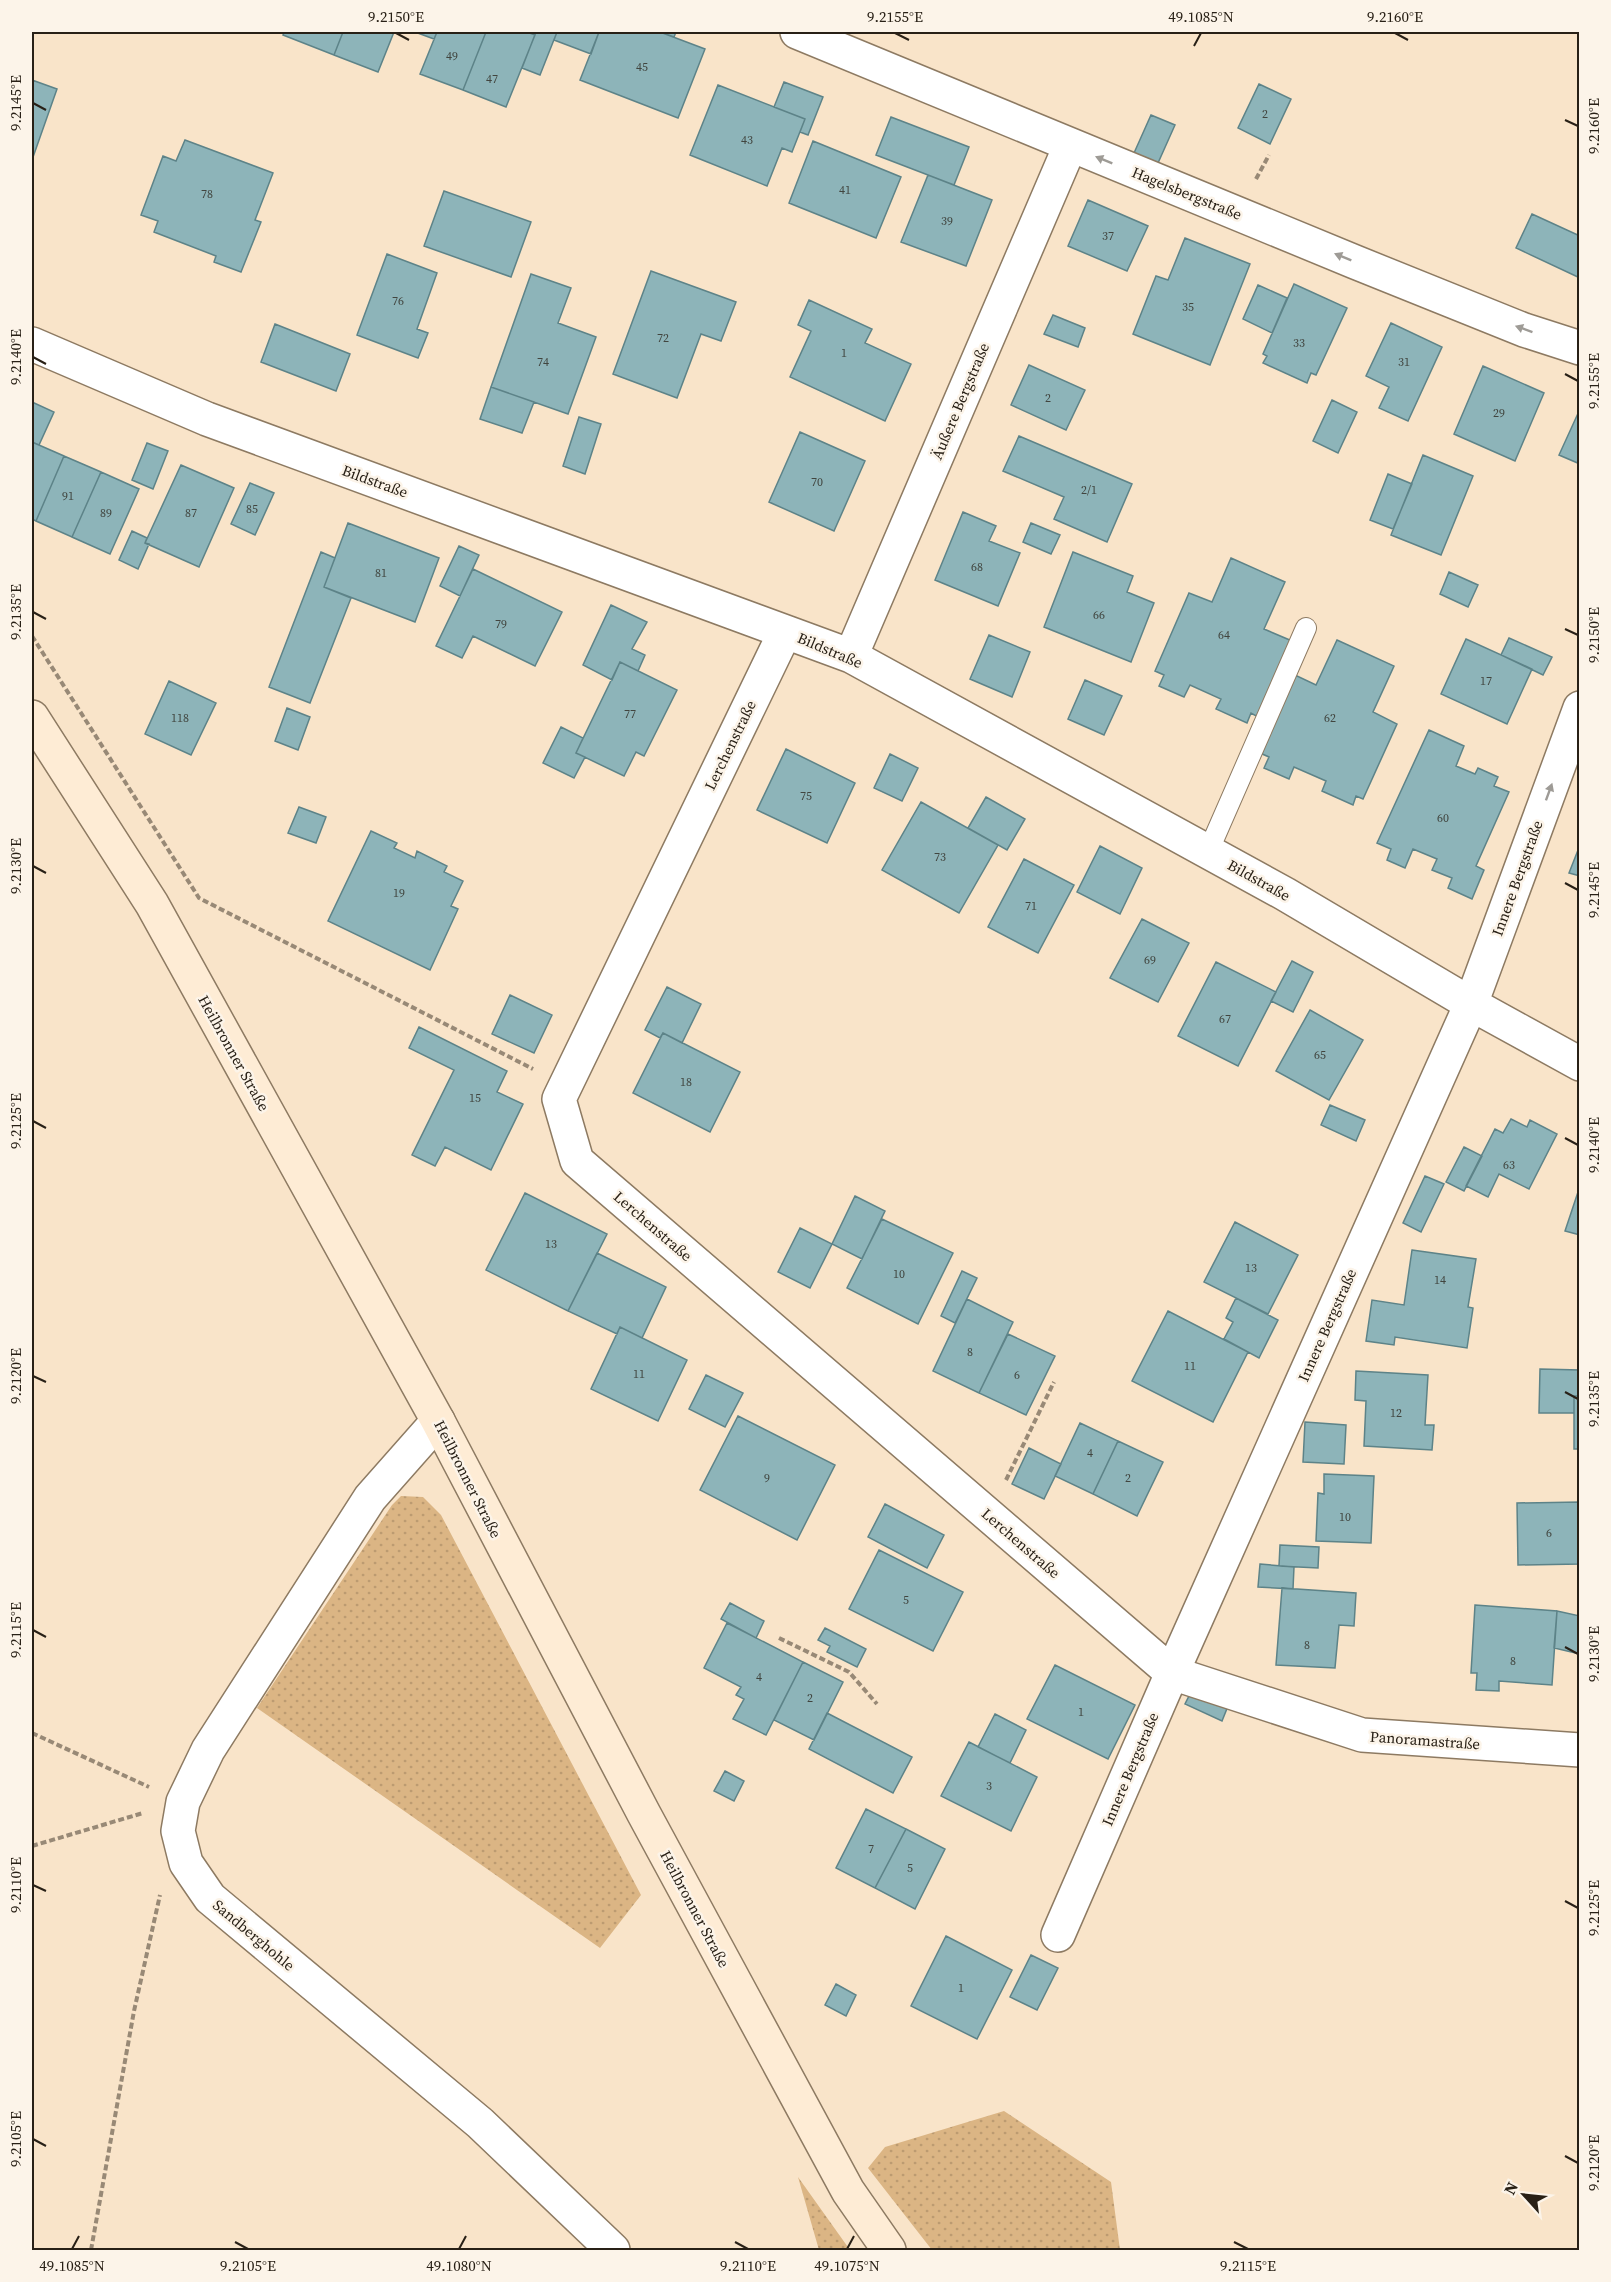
<svg xmlns="http://www.w3.org/2000/svg" width="1611" height="2282" font-family="'Source Serif 4',serif">
	<style>
		.grass { fill: url(#grass-dots) }
		.building { fill: #8db4b9; stroke: #5d8388; stroke-width: 1.5 }
		.lines { fill: none; stroke-linecap: round; stroke-linejoin: round }
		.lane-casing { stroke: #8d7a62; stroke-width: 22 }
		.street-casing { stroke: #8d7a62; stroke-width: 36 }
		.secondary-casing { stroke: #8d7a62; stroke-width: 36 }
		.path { stroke: #988976; stroke-width: 4; stroke-dasharray: 6 3; stroke-linecap: butt }
		.lane { stroke: #fff; stroke-width: 20 }
		.street { stroke: #fff; stroke-width: 33 }
		.secondary { stroke: #feecd5; stroke-width: 33 }
		.oneway { fill: #9e9b96 }
		.ticks { fill: none; stroke: #282016; stroke-width: 2 }
		.labels { text-anchor: middle; dominant-baseline: central; stroke-width: 5; stroke-linejoin: round; paint-order: stroke }
		.number-label { font-size: 12px; fill: #41453f }
		.street-label { font-size: 15px; fill: #282016; stroke: #fcf4e9 }
		.neatline { fill: none; stroke: #282016; stroke-width: 2 }
		.ticks-label { font-size: 15px; text-anchor: middle; fill: #282016 }
	</style>
	<defs>
		<pattern id="grass-dots" width="8" height="8" patternUnits="userSpaceOnUse" patternTransform="scale(1.5)"><rect width="8" height="8" fill="#dbb584"/><path d="M2 2h.1M6 6h.1" fill="none" stroke="#bc9b71" stroke-width="1.8" stroke-linecap="round"/></pattern>
	</defs>
	<rect width="100%" height="100%" fill="#f9e4c9"/>
	<path class="grass" d="M 401,1496 L 423,1497 L 441,1515 L 641,1895 L 600,1948 L 257,1708 L 392,1505 Z
		M 1004,2111 L 1111,2182 L 1120,2250 L 932,2250 L 868,2168 L 885,2147 Z
		M 798,2177 L 850,2250 L 819,2250 Z"/>
	<path class="building" d="M 284,32 L 343,32 L 334,55 L 283,35 Z
		M 343,32 L 394,32 L 378,72 L 334,55 Z
		M 415,32 L 437,32 L 434,39 Z
		M 437,32 L 486,32 L 463,90 L 420,74 Z
		M 486,32 L 527,32 L 535,35 L 506,107 L 463,90 Z
		M 536,32 L 557,32 L 540,75 L 522,68 Z
		M 557,32 L 599,32 L 591,54 L 554,40 Z
		M 599,32 L 660,32 L 705,49 L 678,118 L 580,80 Z
		M 660,32 L 676,32 L 674,37 Z
		M 32,80 L 57,89 L 32,160 Z
		M 784,82 L 823,97 L 808,135 L 800,132 L 805,119 L 774,107 Z
		M 1259,84 L 1291,99 L 1270,144 L 1238,128 Z
		M 718,85 L 805,119 L 792,152 L 782,148 L 767,186 L 690,155 Z
		M 1151,115 L 1175,125 L 1158,163 L 1134,153 Z
		M 891,117 L 969,147 L 954,185 L 876,155 Z
		M 185,140 L 273,173 L 255,220 L 261,222 L 241,272 L 214,262 L 216,256 L 154,232 L 158,221 L 141,215 L 163,156 L 176,161 Z
		M 813,141 L 901,177 L 876,238 L 789,203 Z
		M 928,175 L 992,200 L 966,266 L 901,242 Z
		M 444,191 L 531,222 L 511,277 L 424,246 Z
		M 1088,200 L 1148,226 L 1127,271 L 1068,246 Z
		M 1532,214 L 1580,236 L 1580,278 L 1516,248 Z
		M 1185,238 L 1250,264 L 1210,365 L 1133,334 L 1156,276 L 1168,280 Z
		M 387,254 L 437,273 L 417,329 L 428,333 L 418,358 L 357,335 Z
		M 651,271 L 736,302 L 721,341 L 701,334 L 677,398 L 613,374 Z
		M 531,274 L 571,288 L 558,323 L 596,337 L 568,414 L 491,387 Z
		M 1294,284 L 1347,308 L 1316,375 L 1311,373 L 1307,383 L 1263,363 L 1267,356 L 1263,354 Z
		M 1258,285 L 1287,298 L 1272,333 L 1243,319 Z
		M 809,300 L 872,329 L 865,343 L 911,364 L 885,421 L 790,377 L 811,331 L 798,325 Z
		M 1053,315 L 1085,328 L 1078,347 L 1044,334 Z
		M 1391,323 L 1442,347 L 1408,421 L 1379,408 L 1389,387 L 1366,376 Z
		M 275,324 L 350,354 L 336,391 L 261,362 Z
		M 1029,365 L 1085,390 L 1066,430 L 1011,405 Z
		M 1483,366 L 1544,393 L 1515,461 L 1454,434 Z
		M 491,387 L 534,402 L 522,433 L 480,419 Z
		M 1332,400 L 1357,412 L 1338,453 L 1313,441 Z
		M 32,402 L 54,412 L 39,445 L 32,442 Z
		M 1580,409 L 1580,464 L 1559,455 Z
		M 579,417 L 601,424 L 585,474 L 563,466 Z
		M 800,432 L 865,461 L 834,531 L 769,502 Z
		M 1019,436 L 1132,484 L 1107,542 L 1054,519 L 1064,497 L 1003,471 Z
		M 32,442 L 64,456 L 36,521 L 32,519 Z
		M 147,443 L 168,451 L 153,489 L 132,480 Z
		M 1423,455 L 1473,476 L 1441,555 L 1391,535 Z
		M 64,456 L 101,472 L 72,537 L 36,521 Z
		M 181,465 L 234,488 L 199,567 L 145,543 Z
		M 101,472 L 139,489 L 110,554 L 72,537 Z
		M 1388,474 L 1412,484 L 1393,529 L 1370,520 Z
		M 250,483 L 274,493 L 255,535 L 231,524 Z
		M 963,512 L 996,526 L 989,541 L 1020,553 L 998,606 L 935,580 Z
		M 348,523 L 439,558 L 415,622 L 324,587 Z
		M 1031,523 L 1060,535 L 1051,554 L 1023,542 Z
		M 132,531 L 147,538 L 145,543 L 149,544 L 138,569 L 119,560 Z
		M 459,546 L 479,555 L 460,596 L 440,586 Z
		M 321,552 L 335,558 L 324,587 L 351,598 L 310,703 L 269,687 Z
		M 1073,552 L 1133,576 L 1127,592 L 1154,603 L 1131,662 L 1044,627 Z
		M 1231,558 L 1285,582 L 1264,629 L 1292,641 L 1258,717 L 1251,713 L 1247,723 L 1216,709 L 1221,699 L 1190,685 L 1184,697 L 1159,686 L 1164,675 L 1155,671 L 1189,593 L 1212,602 Z
		M 473,569 L 562,612 L 535,666 L 473,636 L 462,658 L 436,646 Z
		M 1449,572 L 1478,585 L 1468,607 L 1440,594 Z
		M 611,605 L 647,622 L 632,649 L 645,655 L 638,671 L 620,662 L 612,680 L 583,665 Z
		M 989,635 L 1030,652 L 1012,697 L 970,679 Z
		M 1509,638 L 1552,657 L 1543,675 L 1501,655 Z
		M 1466,639 L 1532,669 L 1507,724 L 1441,694 Z
		M 1337,640 L 1394,666 L 1373,712 L 1397,724 L 1363,799 L 1356,796 L 1353,805 L 1322,791 L 1326,781 L 1294,767 L 1289,779 L 1264,768 L 1269,757 L 1260,753 L 1295,675 L 1316,685 Z
		M 620,662 L 677,690 L 644,756 L 636,752 L 624,776 L 576,753 Z
		M 1085,680 L 1122,696 L 1104,735 L 1068,719 Z
		M 169,681 L 216,703 L 191,755 L 145,734 Z
		M 287,708 L 310,717 L 298,750 L 275,741 Z
		M 561,727 L 583,738 L 576,753 L 585,757 L 574,778 L 543,763 Z
		M 1429,730 L 1464,746 L 1456,766 L 1475,774 L 1478,768 L 1498,777 L 1494,786 L 1509,792 L 1476,866 L 1484,870 L 1472,899 L 1448,888 L 1452,878 L 1432,870 L 1437,859 L 1413,849 L 1405,868 L 1387,860 L 1391,849 L 1377,843 Z
		M 786,749 L 855,783 L 827,843 L 757,810 Z
		M 890,754 L 918,768 L 902,801 L 874,788 Z
		M 986,797 L 1025,819 L 1007,850 L 968,828 Z
		M 921,802 L 998,845 L 959,913 L 882,870 Z
		M 299,807 L 326,817 L 316,843 L 288,833 Z
		M 371,831 L 397,843 L 394,848 L 415,858 L 417,851 L 447,866 L 444,872 L 463,881 L 451,906 L 458,909 L 430,970 L 328,921 Z
		M 1580,845 L 1580,876 L 1569,873 Z
		M 1100,846 L 1142,868 L 1120,914 L 1077,892 Z
		M 1024,859 L 1074,885 L 1038,953 L 988,927 Z
		M 1142,919 L 1189,943 L 1158,1002 L 1110,978 Z
		M 1292,961 L 1313,972 L 1293,1012 L 1271,1001 Z
		M 1216,962 L 1276,992 L 1238,1066 L 1178,1036 Z
		M 667,987 L 701,1004 L 682,1043 L 663,1033 L 660,1038 L 645,1030 Z
		M 510,995 L 552,1015 L 534,1053 L 492,1034 Z
		M 1310,1010 L 1363,1040 L 1329,1100 L 1276,1071 Z
		M 419,1027 L 507,1071 L 497,1092 L 523,1104 L 491,1170 L 445,1147 L 435,1166 L 412,1155 L 454,1070 L 409,1048 Z
		M 663,1033 L 740,1072 L 710,1132 L 633,1093 Z
		M 1330,1105 L 1365,1120 L 1356,1141 L 1321,1125 Z
		M 1511,1119 L 1527,1127 L 1530,1120 L 1557,1134 L 1529,1189 L 1499,1174 L 1488,1197 L 1466,1186 L 1495,1129 L 1503,1133 Z
		M 1464,1147 L 1482,1156 L 1464,1191 L 1446,1182 Z
		M 1425,1176 L 1444,1184 L 1421,1232 L 1403,1223 Z
		M 1580,1186 L 1580,1235 L 1565,1231 Z
		M 525,1193 L 607,1234 L 568,1311 L 486,1270 Z
		M 855,1196 L 885,1211 L 862,1259 L 832,1244 Z
		M 882,1219 L 953,1253 L 918,1324 L 847,1288 Z
		M 1235,1222 L 1298,1255 L 1268,1314 L 1204,1282 Z
		M 800,1228 L 832,1244 L 810,1288 L 778,1272 Z
		M 1412,1250 L 1476,1259 L 1468,1307 L 1473,1308 L 1467,1348 L 1395,1337 L 1394,1345 L 1366,1341 L 1372,1300 L 1404,1305 Z
		M 597,1253 L 666,1287 L 642,1338 L 620,1327 L 617,1334 L 568,1311 Z
		M 962,1271 L 977,1278 L 955,1323 L 941,1316 Z
		M 1236,1298 L 1278,1320 L 1259,1358 L 1224,1339 L 1233,1322 L 1226,1318 Z
		M 967,1299 L 1013,1322 L 979,1393 L 933,1371 Z
		M 1168,1311 L 1248,1352 L 1213,1422 L 1132,1381 Z
		M 620,1327 L 687,1360 L 658,1421 L 591,1389 Z
		M 1008,1334 L 1055,1356 L 1026,1415 L 979,1393 Z
		M 1540,1369 L 1580,1370 L 1580,1396 L 1574,1396 L 1574,1413 L 1539,1413 Z
		M 1356,1371 L 1428,1375 L 1425,1425 L 1434,1425 L 1432,1450 L 1364,1446 L 1366,1401 L 1355,1400 Z
		M 706,1375 L 743,1393 L 725,1427 L 689,1409 Z
		M 1574,1396 L 1580,1396 L 1580,1449 L 1574,1449 Z
		M 738,1416 L 835,1465 L 797,1540 L 700,1490 Z
		M 1305,1422 L 1346,1425 L 1344,1464 L 1303,1462 Z
		M 1080,1423 L 1118,1441 L 1093,1494 L 1055,1476 Z
		M 1118,1441 L 1163,1462 L 1137,1516 L 1093,1494 Z
		M 1029,1448 L 1061,1464 L 1044,1499 L 1012,1484 Z
		M 1324,1474 L 1374,1476 L 1371,1543 L 1316,1541 L 1318,1493 L 1324,1494 Z
		M 1580,1502 L 1580,1564 L 1518,1565 L 1517,1503 Z
		M 885,1504 L 944,1535 L 927,1568 L 868,1537 Z
		M 1280,1545 L 1319,1547 L 1318,1568 L 1279,1566 Z
		M 879,1550 L 963,1592 L 933,1651 L 849,1609 Z
		M 1260,1564 L 1294,1567 L 1293,1589 L 1258,1587 Z
		M 1282,1588 L 1356,1593 L 1354,1626 L 1339,1625 L 1335,1668 L 1276,1665 Z
		M 730,1603 L 764,1621 L 756,1638 L 721,1619 Z
		M 1475,1605 L 1557,1611 L 1552,1685 L 1499,1681 L 1499,1691 L 1476,1690 L 1477,1673 L 1471,1673 Z
		M 1557,1611 L 1580,1616 L 1580,1654 L 1554,1648 Z
		M 727,1623 L 803,1662 L 766,1735 L 733,1719 L 744,1699 L 736,1695 L 741,1687 L 704,1668 Z
		M 825,1628 L 866,1649 L 857,1667 L 827,1652 L 830,1646 L 818,1640 Z
		M 803,1662 L 843,1682 L 814,1740 L 774,1720 Z
		M 1055,1665 L 1135,1705 L 1108,1759 L 1027,1719 Z
		M 1195,1684 L 1230,1701 L 1222,1721 L 1185,1704 Z
		M 827,1713 L 912,1757 L 893,1793 L 809,1749 Z
		M 995,1714 L 1026,1730 L 1010,1763 L 978,1747 Z
		M 969,1742 L 1037,1777 L 1011,1831 L 941,1796 Z
		M 725,1771 L 744,1781 L 734,1801 L 714,1791 Z
		M 866,1809 L 906,1829 L 875,1888 L 836,1868 Z
		M 906,1829 L 945,1849 L 915,1909 L 875,1888 Z
		M 946,1936 L 1012,1970 L 977,2039 L 911,2006 Z
		M 1031,1955 L 1058,1968 L 1037,2010 L 1010,1997 Z
		M 836,1984 L 856,1995 L 846,2016 L 825,2005 Z"/>
	<g class="lines">
		<defs>
			<path id="lane" d="M 1208,852 L 1306,628"/>
			<path id="street" d="M 797,32 L 1355,262 L 1524,330 L 1580,348
				M 32,344 L 207,419 L 851,656 L 1285,894 L 1471,1004 L 1580,1064
				M 785,632 L 559,1099 L 577,1161 L 1172,1673 L 1362,1735 L 1580,1750
				M 851,656 L 1070,146
				M 438,1421 L 370,1498 L 208,1750 L 183,1802 L 178,1831 L 186,1863 L 210,1898 L 480,2123 L 613,2250
				M 1058,1935 L 1172,1673 L 1471,1004 L 1580,708"/>
			<path id="secondary" d="M 32,717 L 152,904 L 438,1421 L 644,1814 L 848,2191 L 889,2250"/>
		</defs>
		<use href="#lane" class="lane-casing"/>
		<use href="#street" class="street-casing"/>
		<use href="#secondary" class="secondary-casing"/>
		<path class="path" d="M 1256,179 L 1269,155
			M 32,636 L 199,898 L 533,1069
			M 1006,1480 L 1054,1382
			M 779,1638 L 849,1672 L 877,1704
			M 32,1733 L 149,1787
			M 32,1846 L 143,1813
			M 91,2250 L 134,2011 L 160,1895"/>
		<use href="#lane" class="lane"/>
		<use href="#street" class="street"/>
		<use href="#secondary" class="secondary"/>
	</g>
	<defs><path id="oneway-solid" d="M-6-.8H1V-3.2L6.5 0L1 3.2V.8H-6Z" transform="scale(1.5)"/></defs>
	<g class="oneway">
		<use href="#oneway-solid" transform="translate(1104 160) rotate(-158)"/>
		<use href="#oneway-solid" transform="translate(1343 257) rotate(-158)"/>
		<use href="#oneway-solid" transform="translate(1524 329) rotate(-160)"/>
		<use href="#oneway-solid" transform="translate(1549 792) rotate(-70)"/>
	</g>
	<path class="ticks" d="M 396,33 L 409,40M 895,33 L 909,40M 1395,33 L 1408,40M 1194,46 L 1201,33M 33,103 L 46,110M 1565,120 L 1578,126M 33,357 L 46,364M 1565,374 L 1578,381M 33,612 L 46,619M 1565,629 L 1578,635M 33,866 L 46,873M 1565,883 L 1578,890M 33,1121 L 46,1128M 1565,1138 L 1578,1145M 33,1376 L 46,1382M 1565,1392 L 1578,1399M 33,1630 L 46,1637M 1565,1647 L 1578,1654M 33,1885 L 46,1891M 1565,1901 L 1578,1908M 33,2139 L 46,2146M 1565,2156 L 1578,2163M 235,2242 L 248,2249M 735,2242 L 748,2249M 1234,2242 L 1248,2249M 72,2249 L 79,2236M 459,2249 L 466,2236M 847,2249 L 854,2236"/>
	<g class="labels">
		<g class="number-label">
			<text x="452" y="56">49</text>
			<text x="642" y="67">45</text>
			<text x="492" y="79">47</text>
			<text x="1265" y="114">2</text>
			<text x="747" y="140">43</text>
			<text x="845" y="190">41</text>
			<text x="207" y="194">78</text>
			<text x="947" y="221">39</text>
			<text x="1108" y="236">37</text>
			<text x="398" y="301">76</text>
			<text x="1188" y="307">35</text>
			<text x="663" y="338">72</text>
			<text x="1299" y="343">33</text>
			<text x="844" y="353">1</text>
			<text x="543" y="362">74</text>
			<text x="1404" y="362">31</text>
			<text x="1048" y="398">2</text>
			<text x="1499" y="413">29</text>
			<text x="817" y="482">70</text>
			<text x="1089" y="490">2/1</text>
			<text x="68" y="496">91</text>
			<text x="252" y="509">85</text>
			<text x="106" y="513">89</text>
			<text x="191" y="513">87</text>
			<text x="977" y="567">68</text>
			<text x="381" y="573">81</text>
			<text x="1099" y="615">66</text>
			<text x="501" y="624">79</text>
			<text x="1224" y="635">64</text>
			<text x="1486" y="681">17</text>
			<text x="630" y="714">77</text>
			<text x="180" y="718">118</text>
			<text x="1330" y="718">62</text>
			<text x="806" y="796">75</text>
			<text x="1443" y="818">60</text>
			<text x="940" y="857">73</text>
			<text x="399" y="893">19</text>
			<text x="1031" y="906">71</text>
			<text x="1150" y="960">69</text>
			<text x="1225" y="1019">67</text>
			<text x="1320" y="1055">65</text>
			<text x="686" y="1082">18</text>
			<text x="475" y="1098">15</text>
			<text x="1509" y="1165">63</text>
			<text x="551" y="1244">13</text>
			<text x="1251" y="1268">13</text>
			<text x="899" y="1274">10</text>
			<text x="1440" y="1280">14</text>
			<text x="970" y="1352">8</text>
			<text x="1190" y="1366">11</text>
			<text x="639" y="1374">11</text>
			<text x="1017" y="1375">6</text>
			<text x="1396" y="1413">12</text>
			<text x="1090" y="1453">4</text>
			<text x="767" y="1478">9</text>
			<text x="1128" y="1478">2</text>
			<text x="1345" y="1517">10</text>
			<text x="1549" y="1533">6</text>
			<text x="906" y="1600">5</text>
			<text x="1307" y="1645">8</text>
			<text x="1513" y="1661">8</text>
			<text x="759" y="1677">4</text>
			<text x="810" y="1698">2</text>
			<text x="1081" y="1712">1</text>
			<text x="989" y="1786">3</text>
			<text x="871" y="1849">7</text>
			<text x="910" y="1868">5</text>
			<text x="961" y="1988">1</text>
		</g>
		<g class="street-label">
			<text transform="translate(1187 193) rotate(22)">Hagelsbergstraße</text>
			<text transform="translate(960 401) rotate(-67)">Äußere Bergstraße</text>
			<text transform="translate(375 481) rotate(20)">Bildstraße</text>
			<text transform="translate(830 650) rotate(23)">Bildstraße</text>
			<text transform="translate(730 745) rotate(-64)">Lerchenstraße</text>
			<text transform="translate(1517 878) rotate(-70)">Innere Bergstraße</text>
			<text transform="translate(1259 880) rotate(29)">Bildstraße</text>
			<text transform="translate(234 1053) rotate(61)">Heilbronner Straße</text>
			<text transform="translate(653 1226) rotate(41)">Lerchenstraße</text>
			<text transform="translate(1327 1325) rotate(-66)">Innere Bergstraße</text>
			<text transform="translate(468 1479) rotate(63)">Heilbronner Straße</text>
			<text transform="translate(1021 1543) rotate(41)">Lerchenstraße</text>
			<text transform="translate(1425 1740) rotate(4)">Panoramastraße</text>
			<text transform="translate(1130 1769) rotate(-67)">Innere Bergstraße</text>
			<text transform="translate(695 1909) rotate(62)">Heilbronner Straße</text>
			<text transform="translate(254 1935) rotate(40)">Sandberghohle</text>
		</g>
	</g>
	<rect width="1611" height="2282" fill="none" stroke="#fcf4e9" stroke-width="66"/>
	<g transform="translate(1524 2195) rotate(297)" stroke="#fcf4e9" stroke-width="4.5" paint-order="stroke">
	<path d="M0-4.5L10 22L0 15L-10 22Z" fill="#282016"/>
	<text y="-9" font-size="16" font-weight="bold" text-anchor="middle" fill="#282016">N</text>
	</g>
	<rect x="33" y="33" width="1545" height="2216" class="neatline"/>
	<g class="ticks-label">
		<text x="396" y="22">9.2150°E</text>
		<text x="895" y="22">9.2155°E</text>
		<text x="1201" y="22">49.1085°N</text>
		<text x="1395" y="22">9.2160°E</text>
		<text transform="translate(16 103) rotate(-90)" y="5">9.2145°E</text>
		<text transform="translate(1594 126) rotate(-90)" y="5">9.2160°E</text>
		<text transform="translate(16 357) rotate(-90)" y="5">9.2140°E</text>
		<text transform="translate(1594 381) rotate(-90)" y="5">9.2155°E</text>
		<text transform="translate(16 612) rotate(-90)" y="5">9.2135°E</text>
		<text transform="translate(1594 635) rotate(-90)" y="5">9.2150°E</text>
		<text transform="translate(16 866) rotate(-90)" y="5">9.2130°E</text>
		<text transform="translate(1594 890) rotate(-90)" y="5">9.2145°E</text>
		<text transform="translate(16 1121) rotate(-90)" y="5">9.2125°E</text>
		<text transform="translate(1594 1145) rotate(-90)" y="5">9.2140°E</text>
		<text transform="translate(16 1376) rotate(-90)" y="5">9.2120°E</text>
		<text transform="translate(1594 1399) rotate(-90)" y="5">9.2135°E</text>
		<text transform="translate(16 1630) rotate(-90)" y="5">9.2115°E</text>
		<text transform="translate(1594 1654) rotate(-90)" y="5">9.2130°E</text>
		<text transform="translate(16 1885) rotate(-90)" y="5">9.2110°E</text>
		<text transform="translate(1594 1908) rotate(-90)" y="5">9.2125°E</text>
		<text transform="translate(16 2139) rotate(-90)" y="5">9.2105°E</text>
		<text transform="translate(1594 2163) rotate(-90)" y="5">9.2120°E</text>
		<text x="72" y="2271">49.1085°N</text>
		<text x="248" y="2271">9.2105°E</text>
		<text x="459" y="2271">49.1080°N</text>
		<text x="748" y="2271">9.2110°E</text>
		<text x="847" y="2271">49.1075°N</text>
		<text x="1248" y="2271">9.2115°E</text>
	</g>
</svg>
